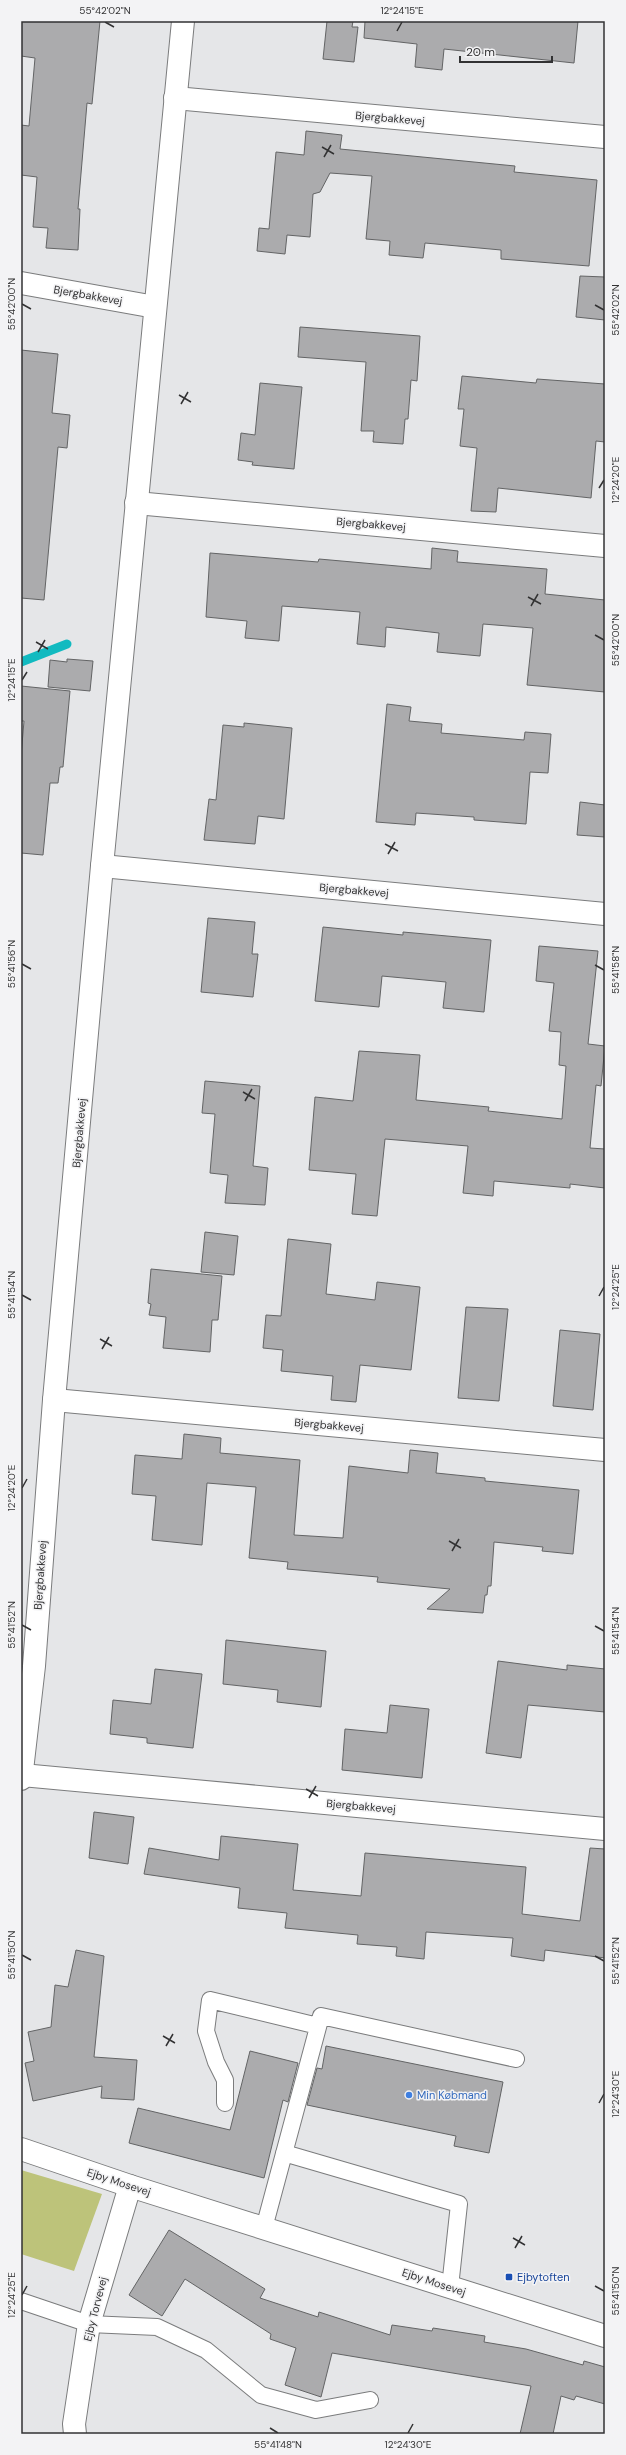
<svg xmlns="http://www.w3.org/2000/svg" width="626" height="2455" font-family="'DM Sans',sans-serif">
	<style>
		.green { fill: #bdc37a }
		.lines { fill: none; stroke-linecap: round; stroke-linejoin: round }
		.stream { stroke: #11bac0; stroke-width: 9 }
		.building { fill: #ababad; stroke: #636465 }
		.service-casing { stroke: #7b7c7d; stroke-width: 18 }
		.minor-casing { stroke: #7b7c7d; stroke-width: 24 }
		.tertiary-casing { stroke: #7b7c7d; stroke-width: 24 }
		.service { stroke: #fff; stroke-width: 16 }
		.minor { stroke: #fff; stroke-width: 22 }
		.tertiary { stroke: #fff; stroke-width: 22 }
		.ticks { fill: none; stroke: #323233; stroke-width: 1.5 }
		.shop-dot { fill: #3f7fe0; stroke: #f3f3f5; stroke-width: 1.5 }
		.transit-dot { fill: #1a4fb4; stroke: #f3f3f5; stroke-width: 1.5 }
		.labels { text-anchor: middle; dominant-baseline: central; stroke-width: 3; stroke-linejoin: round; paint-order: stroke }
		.street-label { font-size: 11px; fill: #323233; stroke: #f3f3f5 }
		.shop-label { font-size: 11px; fill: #366cbe; stroke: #f3f3f5; text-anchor: start }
		.transit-label { font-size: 11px; fill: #164399; stroke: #f3f3f5; text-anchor: start }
		.neatline { fill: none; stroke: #323233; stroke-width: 1.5 }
		.ticks-label { font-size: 10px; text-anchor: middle; fill: #323233 }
	</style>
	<rect width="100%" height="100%" fill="#e5e6e8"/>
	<path class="green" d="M 21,2170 L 102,2194 L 74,2271 L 21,2254 Z"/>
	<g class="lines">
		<path class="stream" d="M 21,662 L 67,644"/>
	</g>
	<path class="building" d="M 21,21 L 100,21 L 92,104 L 87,103 L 78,209 L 80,209 L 78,250 L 46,248 L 48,228 L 33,227 L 37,177 L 21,175 L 21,125 L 29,126 L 35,58 L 21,56 Z
		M 327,21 L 353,21 L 352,27 L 358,27 L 354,62 L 323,59 Z
		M 365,21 L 578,21 L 574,63 L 444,49 L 442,70 L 415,67 L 417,44 L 364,38 Z
		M 306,131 L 342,135 L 340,149 L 515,166 L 514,172 L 597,180 L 589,266 L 501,259 L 501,250 L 425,243 L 423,258 L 389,255 L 390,241 L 366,239 L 372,176 L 330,173 L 320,192 L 313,194 L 310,237 L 287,235 L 285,254 L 257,251 L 259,228 L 269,229 L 276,152 L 304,155 Z
		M 580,276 L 605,277 L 605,320 L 576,317 Z
		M 300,327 L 420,336 L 417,381 L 411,380 L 408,419 L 405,419 L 403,444 L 373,442 L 374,431 L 361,431 L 366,362 L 298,357 Z
		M 21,350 L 58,354 L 52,413 L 70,415 L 67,448 L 58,447 L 44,600 L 21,598 Z
		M 462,376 L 536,383 L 537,379 L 605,384 L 605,442 L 596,441 L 591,498 L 498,488 L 496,512 L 471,511 L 477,448 L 460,446 L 464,409 L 458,409 Z
		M 260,383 L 302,387 L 294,469 L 252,465 L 253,462 L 238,460 L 241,433 L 255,435 Z
		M 432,548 L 458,551 L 457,562 L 547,569 L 545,594 L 605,600 L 605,692 L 527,685 L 533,628 L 483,624 L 480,656 L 437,652 L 439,633 L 386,627 L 385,647 L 357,644 L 360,612 L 282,606 L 279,641 L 245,638 L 247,621 L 206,617 L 210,553 L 318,562 L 319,559 L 431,569 Z
		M 67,659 L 93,661 L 90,691 L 48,687 L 50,660 L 67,662 Z
		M 21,686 L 70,691 L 63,767 L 60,767 L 58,783 L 50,783 L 43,855 L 21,853 L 21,756 L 24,721 L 21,721 Z
		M 387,704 L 411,707 L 409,721 L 442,724 L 441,733 L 524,740 L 525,732 L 551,734 L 548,773 L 530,772 L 526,824 L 474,820 L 474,817 L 416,813 L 415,825 L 376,822 Z
		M 244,723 L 292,728 L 284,819 L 258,816 L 255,844 L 204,840 L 209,799 L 216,800 L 223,725 L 244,727 Z
		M 580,802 L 605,805 L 605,837 L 577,835 Z
		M 208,918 L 255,922 L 252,954 L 258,954 L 253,997 L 201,992 Z
		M 323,927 L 403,935 L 403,932 L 491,940 L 484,1012 L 443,1008 L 446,982 L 382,976 L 379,1007 L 315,1001 Z
		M 539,946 L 598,951 L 588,1044 L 605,1046 L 601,1086 L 596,1085 L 590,1148 L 605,1149 L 605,1188 L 570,1184 L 570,1188 L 494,1181 L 493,1196 L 463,1193 L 468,1146 L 385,1139 L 377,1216 L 352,1214 L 356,1174 L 309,1170 L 315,1097 L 353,1101 L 359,1051 L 420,1055 L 416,1100 L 489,1107 L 488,1111 L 562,1119 L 566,1066 L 559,1065 L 561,1032 L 549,1031 L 554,983 L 536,981 Z
		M 205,1081 L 260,1086 L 253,1166 L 268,1168 L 265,1205 L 225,1203 L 228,1175 L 210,1173 L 215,1114 L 202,1113 Z
		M 205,1232 L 238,1236 L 234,1275 L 201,1272 Z
		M 288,1239 L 331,1244 L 326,1294 L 375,1300 L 377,1282 L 420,1287 L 411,1370 L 360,1365 L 356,1402 L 331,1400 L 333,1376 L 281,1371 L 283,1350 L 263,1348 L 266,1315 L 281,1316 Z
		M 151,1269 L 222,1276 L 218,1320 L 212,1320 L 210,1352 L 163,1348 L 166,1317 L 149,1315 L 151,1304 L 148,1303 Z
		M 466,1307 L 508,1309 L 499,1401 L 458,1398 Z
		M 560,1330 L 600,1334 L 593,1410 L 553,1406 Z
		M 184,1434 L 221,1438 L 220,1453 L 300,1460 L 294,1535 L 343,1538 L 349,1466 L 408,1473 L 410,1450 L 438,1453 L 436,1473 L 485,1478 L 485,1481 L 579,1490 L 573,1554 L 542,1551 L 543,1547 L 494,1542 L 491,1586 L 488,1586 L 487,1595 L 485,1595 L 483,1613 L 427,1609 L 450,1589 L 377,1582 L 378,1577 L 287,1569 L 288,1562 L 249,1558 L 256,1487 L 207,1483 L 202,1545 L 152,1540 L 156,1496 L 132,1494 L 135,1455 L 182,1459 Z
		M 226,1640 L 326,1651 L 321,1707 L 277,1702 L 278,1690 L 223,1684 Z
		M 498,1661 L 567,1670 L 567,1665 L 605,1669 L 605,1712 L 528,1705 L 521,1758 L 486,1753 Z
		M 155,1669 L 202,1674 L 193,1748 L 147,1743 L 147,1738 L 110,1734 L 113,1700 L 151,1704 Z
		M 390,1705 L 429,1709 L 422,1778 L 342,1770 L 345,1729 L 387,1733 Z
		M 94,1812 L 134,1817 L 128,1864 L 89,1858 Z
		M 221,1836 L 298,1844 L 293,1890 L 361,1896 L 365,1853 L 526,1867 L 522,1914 L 580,1921 L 590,1848 L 605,1849 L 605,1958 L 545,1950 L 544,1961 L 511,1956 L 513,1938 L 426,1932 L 424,1959 L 396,1956 L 397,1947 L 357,1944 L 358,1935 L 285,1928 L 287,1913 L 238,1908 L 240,1888 L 144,1874 L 149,1848 L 219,1860 Z
		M 76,1950 L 104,1956 L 94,2057 L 137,2060 L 134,2100 L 101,2098 L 102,2086 L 33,2101 L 25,2063 L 34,2061 L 28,2032 L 51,2027 L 55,1985 L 68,1987 Z
		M 326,2046 L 503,2082 L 489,2153 L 454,2146 L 456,2136 L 307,2105 L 317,2068 L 322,2069 Z
		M 250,2051 L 298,2063 L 288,2102 L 283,2100 L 264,2178 L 129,2143 L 138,2108 L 230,2130 Z
		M 169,2230 L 265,2289 L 260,2298 L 318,2317 L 319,2312 L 390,2335 L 392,2325 L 432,2331 L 433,2328 L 485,2336 L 484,2342 L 526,2349 L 583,2365 L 584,2361 L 605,2367 L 605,2404 L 576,2396 L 574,2400 L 561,2396 L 553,2434 L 520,2434 L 531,2386 L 332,2353 L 321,2397 L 285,2385 L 296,2348 L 270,2339 L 271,2334 L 185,2279 L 162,2316 L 129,2295 Z"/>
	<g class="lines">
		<defs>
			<path id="service" d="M 225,2103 L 225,2080 L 216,2062 L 206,2031 L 210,2000 L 318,2026
				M 284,2153 L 459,2204 L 450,2287
				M 264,2228 L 321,2016 L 516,2059
				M 21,2301 L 89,2324 L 157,2327 L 206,2350 L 261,2395 L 316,2410 L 370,2400"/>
			<path id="minor" d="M 175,98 L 605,137
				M 21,283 L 155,307
				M 136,503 L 605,546
				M 102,866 L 605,914
				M 54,1400 L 605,1450
				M 22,1775 L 605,1829
				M 75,2434 L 74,2424 L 89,2324 L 130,2186"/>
			<path id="tertiary" d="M 21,1779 L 34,1666 L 54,1400 L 102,866 L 183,21
				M 21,2149 L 130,2186 L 605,2336"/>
		</defs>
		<use href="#service" class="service-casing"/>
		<use href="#minor" class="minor-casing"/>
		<use href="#tertiary" class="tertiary-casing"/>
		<use href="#service" class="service"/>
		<use href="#minor" class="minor"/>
		<use href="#tertiary" class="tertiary"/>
	</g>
	<path class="ticks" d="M 105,22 L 114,27M 397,31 L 402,22M 322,147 L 334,154M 324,157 L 331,145M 22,304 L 31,309M 595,305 L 604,310M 179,395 L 191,402M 181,404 L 188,392M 599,488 L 604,480M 528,597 L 541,604M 531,606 L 538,594M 595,635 L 604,640M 36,642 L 48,649M 38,652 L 45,640M 22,680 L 27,672M 385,844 L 398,851M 388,854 L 395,842M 22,964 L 31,969M 595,965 L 604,970M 243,1092 L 255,1099M 245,1101 L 252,1089M 22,1295 L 31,1300M 599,1296 L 604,1287M 100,1339 L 112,1346M 102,1349 L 109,1337M 22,1488 L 27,1479M 449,1541 L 461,1548M 452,1551 L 459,1539M 22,1625 L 31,1630M 595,1626 L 604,1631M 306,1789 L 318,1796M 309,1798 L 316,1786M 22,1955 L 31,1960M 595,1956 L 604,1961M 163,2036 L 175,2043M 166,2046 L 173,2034M 599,2103 L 604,2094M 513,2238 L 525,2245M 515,2248 L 522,2236M 595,2286 L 604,2291M 22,2295 L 27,2286M 270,2428 L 278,2433M 408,2433 L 413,2424"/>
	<circle class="shop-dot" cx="409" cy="2095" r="4"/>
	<rect class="transit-dot" x="505" y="2273" width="8" height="8" rx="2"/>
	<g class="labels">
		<g class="street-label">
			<text transform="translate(390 118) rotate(5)">Bjergbakkevej</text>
			<text transform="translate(88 295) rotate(10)">Bjergbakkevej</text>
			<text transform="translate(371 524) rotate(5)">Bjergbakkevej</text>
			<text transform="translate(354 890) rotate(5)">Bjergbakkevej</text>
			<text transform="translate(79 1133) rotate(-85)">Bjergbakkevej</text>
			<text transform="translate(329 1425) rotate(5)">Bjergbakkevej</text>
			<text transform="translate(40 1575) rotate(-86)">Bjergbakkevej</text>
			<text transform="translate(361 1806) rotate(5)">Bjergbakkevej</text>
			<text transform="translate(119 2182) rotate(18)">Ejby Mosevej</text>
			<text transform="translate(434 2282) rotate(18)">Ejby Mosevej</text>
			<text transform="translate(95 2309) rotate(-76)">Ejby Torvevej</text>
		</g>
		<g class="shop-label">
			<text x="417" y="2095">Min Købmand</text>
		</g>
		<g class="transit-label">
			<text x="517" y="2277">Ejbytoften</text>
		</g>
	</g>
	<rect width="626" height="2455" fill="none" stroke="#f3f3f5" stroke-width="44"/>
	<path d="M460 56v6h92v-6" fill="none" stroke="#323233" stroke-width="2"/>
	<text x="466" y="56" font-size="12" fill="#323233" stroke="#f3f3f5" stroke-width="3" paint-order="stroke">20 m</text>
	<rect x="22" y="22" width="582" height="2411" class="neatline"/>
	<g class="ticks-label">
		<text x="105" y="14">55°42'02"N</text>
		<text x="402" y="14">12°24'15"E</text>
		<text transform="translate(11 304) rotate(-90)" y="4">55°42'00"N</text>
		<text transform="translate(615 310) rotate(-90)" y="4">55°42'02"N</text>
		<text transform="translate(615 480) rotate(-90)" y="4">12°24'20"E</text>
		<text transform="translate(615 640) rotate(-90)" y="4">55°42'00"N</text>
		<text transform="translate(11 680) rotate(-90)" y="4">12°24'15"E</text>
		<text transform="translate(11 964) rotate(-90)" y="4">55°41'56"N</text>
		<text transform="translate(615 970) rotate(-90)" y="4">55°41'58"N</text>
		<text transform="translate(615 1287) rotate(-90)" y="4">12°24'25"E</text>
		<text transform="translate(11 1295) rotate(-90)" y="4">55°41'54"N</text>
		<text transform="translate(11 1488) rotate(-90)" y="4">12°24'20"E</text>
		<text transform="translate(11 1625) rotate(-90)" y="4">55°41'52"N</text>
		<text transform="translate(615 1631) rotate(-90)" y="4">55°41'54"N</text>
		<text transform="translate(11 1955) rotate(-90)" y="4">55°41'50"N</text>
		<text transform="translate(615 1961) rotate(-90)" y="4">55°41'52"N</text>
		<text transform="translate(615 2094) rotate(-90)" y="4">12°24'30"E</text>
		<text transform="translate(615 2291) rotate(-90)" y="4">55°41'50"N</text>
		<text transform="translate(11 2295) rotate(-90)" y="4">12°24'25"E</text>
		<text x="278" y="2448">55°41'48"N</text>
		<text x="408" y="2448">12°24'30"E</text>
	</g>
</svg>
